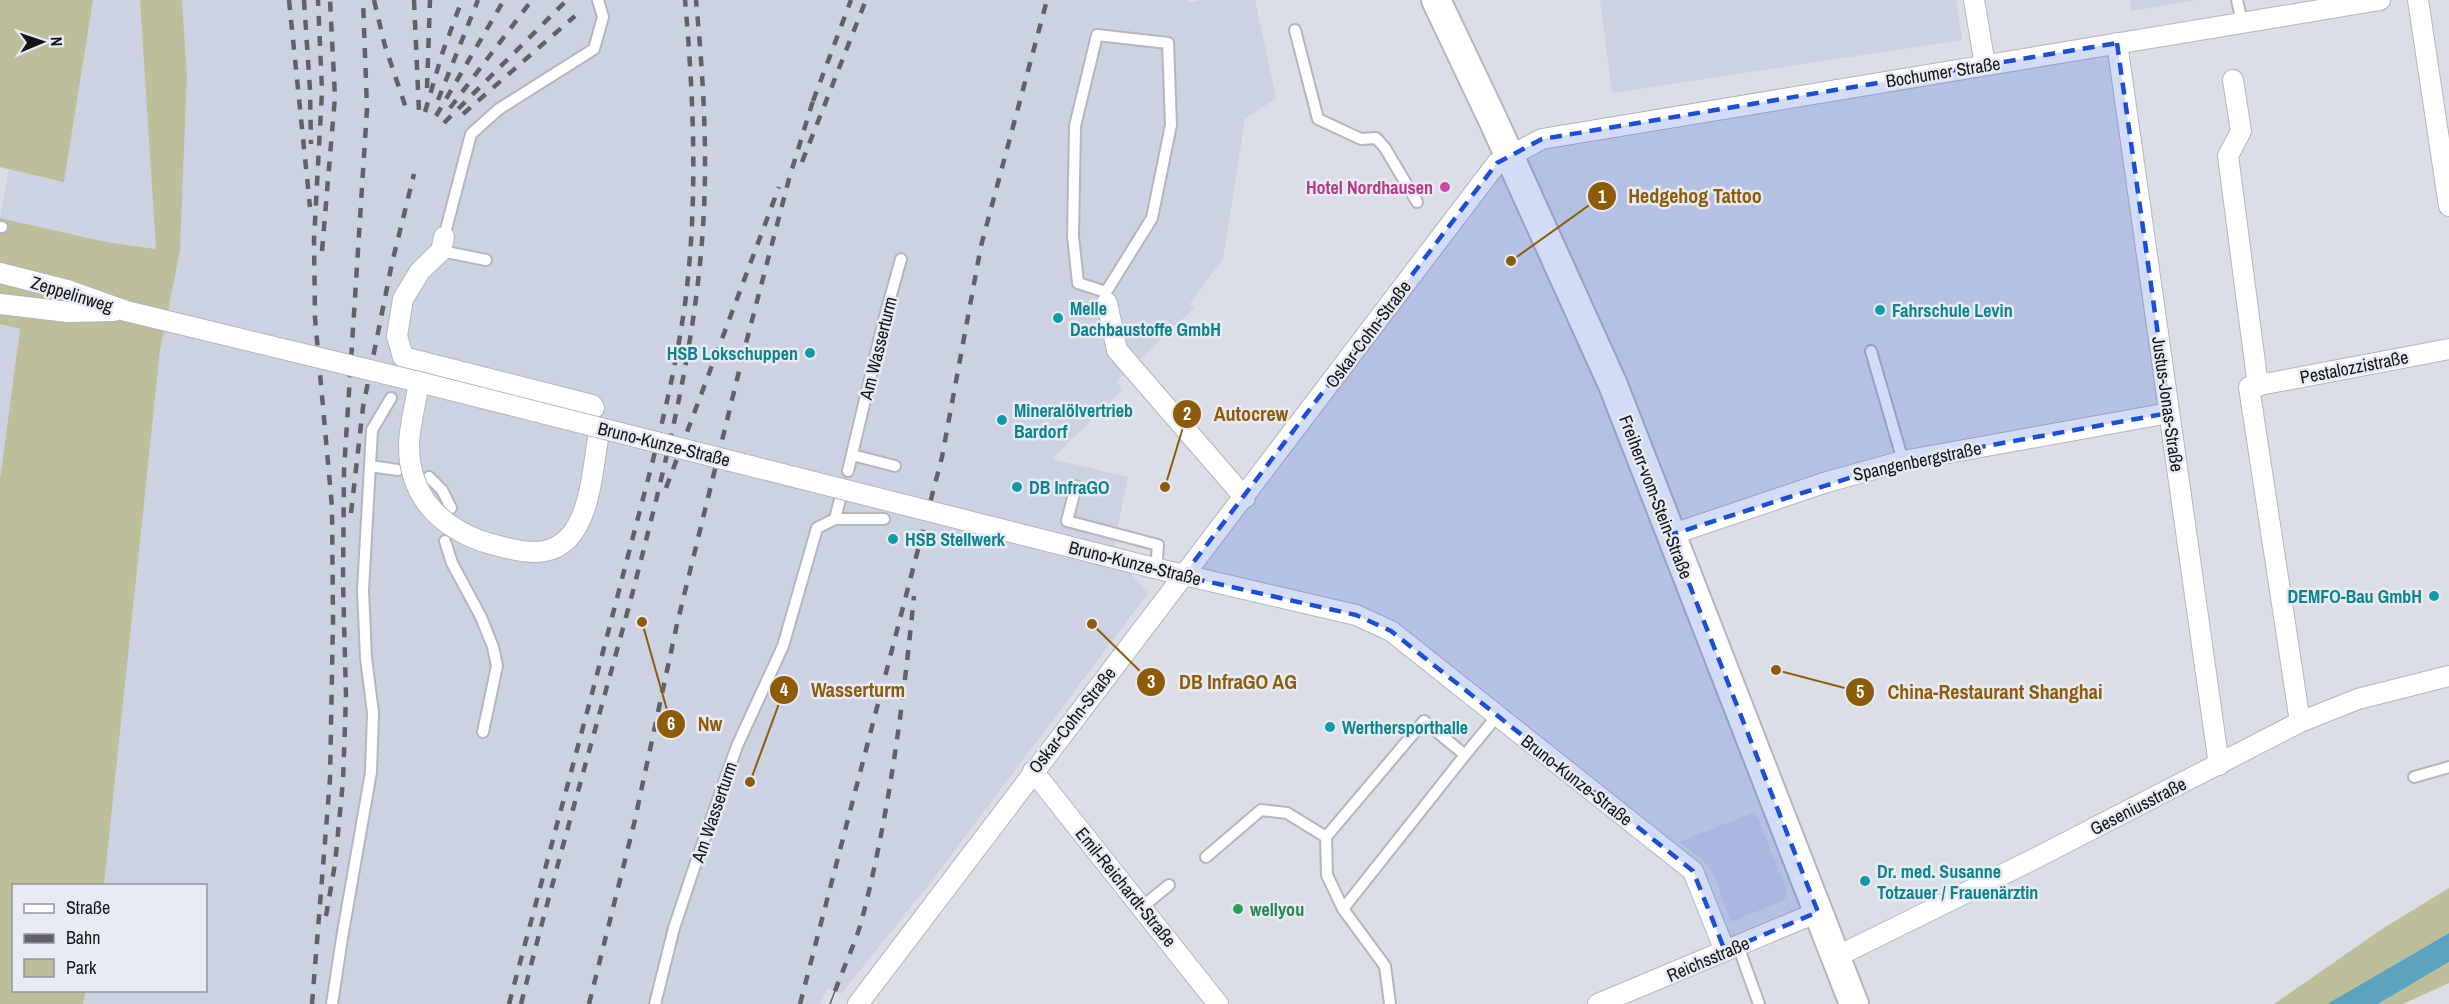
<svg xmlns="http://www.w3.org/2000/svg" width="2449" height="1004" font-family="'Archivo Narrow',sans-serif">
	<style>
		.built { fill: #ccd2e1 }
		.green { fill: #bcbf9a }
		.water { fill: #5ca4be }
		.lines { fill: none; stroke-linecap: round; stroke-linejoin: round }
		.lane-casing { stroke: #b3b6bd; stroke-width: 14 }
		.street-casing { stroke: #b3b6bd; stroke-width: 22 }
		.secondary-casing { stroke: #b3b6bd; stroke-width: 32 }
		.lane { stroke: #fff; stroke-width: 10 }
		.street { stroke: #fff; stroke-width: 20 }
		.secondary { stroke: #fff; stroke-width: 28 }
		.tram { stroke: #606266; stroke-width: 1.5 }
		.rail { stroke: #606266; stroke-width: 4.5; stroke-dasharray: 10 10; stroke-linecap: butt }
		.street-bridge-casing { stroke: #b3b6bd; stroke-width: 22; stroke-linecap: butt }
		.street-bridge { stroke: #fff; stroke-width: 20 }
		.marked { fill: #1d4ed8; fill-opacity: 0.2; stroke: #1d4ed8; stroke-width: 4.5; stroke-dasharray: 12 8; stroke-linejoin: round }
		.hotel-dot { fill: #d1479c; stroke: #e8ebf3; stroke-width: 2 }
		.culture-dot { fill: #0f9aa8; stroke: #e8ebf3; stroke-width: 2 }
		.leisure-dot { fill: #2e9e5b; stroke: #e8ebf3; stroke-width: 2 }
		.labels { text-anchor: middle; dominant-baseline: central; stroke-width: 5; stroke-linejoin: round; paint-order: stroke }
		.street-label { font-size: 18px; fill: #141518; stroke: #e8ebf3 }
		.hotel-label { font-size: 18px; font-weight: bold; fill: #b23c85; stroke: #e8ebf3; text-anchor: end }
		.culture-label { font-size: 18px; font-weight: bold; fill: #0d838f; stroke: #e8ebf3; text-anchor: start }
		.leisure-label { font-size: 18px; font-weight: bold; fill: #27864d; stroke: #e8ebf3; text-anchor: start }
		.leader { fill: none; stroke: #8e5b09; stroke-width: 2 }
		.callout-dot { fill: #8e5b09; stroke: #e8ebf3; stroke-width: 2 }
		.mark-label { font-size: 18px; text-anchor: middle; font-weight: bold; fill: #fff }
		.callout-label { font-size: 20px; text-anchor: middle; font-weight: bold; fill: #8e5b09; stroke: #e8ebf3; stroke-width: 5; stroke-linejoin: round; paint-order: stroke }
	</style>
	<rect width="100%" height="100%" fill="#dbdee6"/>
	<path class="built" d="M 93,0 L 140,0 L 157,249 L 106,242 L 0,218 L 9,169 L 64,181 Z
		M 182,0 L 1187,0 L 1188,3 L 1199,0 L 1255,0 L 1276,98 L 1245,119 L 1223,259 L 1190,304 L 1194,308 L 1117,381 L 1122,390 L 1052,459 L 1128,477 L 1109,568 L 1128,572 L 1149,592 L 927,887 L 841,994 L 828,988 L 820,1004 L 83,1004 L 86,991 L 206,990 L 206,886 L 104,885 L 160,351 L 180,251 L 187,75 Z
		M 1600,0 L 1956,0 L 1962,40 L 1612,93 Z
		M 2130,0 L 2197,0 L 2131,11 Z
		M 0,324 L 20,329 L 0,479 Z
		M 1755,812 L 1787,891 L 1787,895 L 1784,900 L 1731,922 L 1714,875 L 1702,859 L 1679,842 Z"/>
	<path class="green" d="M 0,0 L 93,0 L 64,182 L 0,167 Z
		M 140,0 L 182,0 L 187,75 L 180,251 L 160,351 L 104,885 L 14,886 L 14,990 L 86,991 L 83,1004 L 0,1004 L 0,479 L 20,329 L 0,324 L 0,218 L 106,242 L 156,249 Z
		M 2449,888 L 2449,933 L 2327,1004 L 2274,1004 L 2382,929 Z
		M 2449,962 L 2449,983 L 2403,1004 L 2378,1004 Z"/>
	<path class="water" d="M 2449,933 L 2449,962 L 2378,1004 L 2327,1004 Z"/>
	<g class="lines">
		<defs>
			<path id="lane" d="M 2237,0 L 2242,22
				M 1295,30 L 1318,119 L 1361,139 L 1376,138 L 1385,148 L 1417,202
				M 0,227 L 2,227
				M 444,237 L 471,134 L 499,109 L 594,49 L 603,17 L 598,0
				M 441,251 L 486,260
				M 1106,292 L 1078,283 L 1073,236 L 1075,126 L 1097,35 L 1168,43 L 1171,125 L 1152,218 L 1106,292 L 1107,303
				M 1871,351 L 1903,461
				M 852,455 L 895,466
				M 370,466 L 398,470
				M 848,471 L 884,320 L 901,259
				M 429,477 L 442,490 L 451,508
				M 1076,486 L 1067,521 L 1158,545 L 1156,569
				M 835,519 L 884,519
				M 445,541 L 452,563 L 481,617 L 493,647 L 497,666 L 483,732
				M 2414,777 L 2449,767
				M 1206,857 L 1261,810 L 1287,813 L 1326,837
				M 1142,907 L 1169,885
				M 1343,909 L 1465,755
				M 1738,946 L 1759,1004
				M 332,1004 L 342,938 L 371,772 L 373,713 L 366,658 L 363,590 L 372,430 L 391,398
				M 655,1004 L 674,928 L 693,871 L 737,746 L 783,646 L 817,528 L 835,519 L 840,499
				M 1390,1004 L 1385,966 L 1343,909 L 1327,875 L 1326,837 L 1424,721 L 1465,755 L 1497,716"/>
			<path id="street" d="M 1974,0 L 1985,65
				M 2418,0 L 2449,206
				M 2117,43 L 2219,765
				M 2233,80 L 2241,131 L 2228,156 L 2258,386
				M 444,237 L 441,251 L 420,271 L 403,299 L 397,336 L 403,357 L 592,405 L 594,408
				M 0,273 L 67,290 L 126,311
				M 1107,303 L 1117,350 L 1245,498
				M 0,304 L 68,312 L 114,311
				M 1670,535 L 1827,482 L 1903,461 L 2169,413
				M 481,541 C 499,546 517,552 536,552 C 589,551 591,478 598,439
				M 1150,567 L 1356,615 L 1391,631 L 1693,871 L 1725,951
				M 2300,722 L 2249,387 L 2449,349
				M 1033,771 L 1218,1004
				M 1836,957 L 2036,858 L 2300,722 L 2358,699 L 2449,676
				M 858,1004 L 1497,163 L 1542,139 L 2380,0
				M 1598,1004 L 1818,912"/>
			<path id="secondary" d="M 1436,0 L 1494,122 L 1613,385 L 1854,1004"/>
		</defs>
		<use href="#lane" class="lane-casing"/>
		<use href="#street" class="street-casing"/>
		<use href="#secondary" class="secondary-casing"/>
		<use href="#lane" class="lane"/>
		<use href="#street" class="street"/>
		<use href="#secondary" class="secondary"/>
		<path class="tram" d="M 830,1004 L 835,991"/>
		<path class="rail" d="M 289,0 L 310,207
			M 304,0 L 310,90 L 311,144
			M 374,0 L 385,46 L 408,114
			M 414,0 L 419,112
			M 427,88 L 430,0
			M 438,100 L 478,0
			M 813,101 L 851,0
			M 450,108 L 532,0
			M 425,112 L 442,54 L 462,0
			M 463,114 L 575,16
			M 436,116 L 504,0
			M 444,123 L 565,2
			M 802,162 L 866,0
			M 322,251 L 335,97 L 330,0
			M 666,488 L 779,187
			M 351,513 L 363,407 L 392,263 L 414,174
			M 326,916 L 335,864 L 343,781 L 346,696 L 343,581 L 344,470 L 367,109 L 363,0
			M 835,991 C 843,969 854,946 861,923 C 889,816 903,706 914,596
			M 312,1004 L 330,779 L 333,620 L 332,507 L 315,318 L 314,240 L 322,91 L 318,0
			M 509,1004 C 547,861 586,718 623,575 C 646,486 672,396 685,304 C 698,203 694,101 685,0
			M 521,1004 C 556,866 596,729 633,591 C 664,471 695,351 703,227 C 708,151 703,75 696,0
			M 589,1004 L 634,824 L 677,624 L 745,347 L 789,179 L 815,94
			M 800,1004 L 942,457 L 981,246 L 1047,0"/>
		<defs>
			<path id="street-bridge" d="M 126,311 L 419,382 L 1150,567
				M 419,382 C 416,402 410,423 409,443 C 408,493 436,524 481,541"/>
		</defs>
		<use href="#street-bridge" class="street-bridge-casing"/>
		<use href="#street-bridge" class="street-bridge"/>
	</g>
	<path class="marked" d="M 2117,43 L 2169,413 L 1903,461 L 1670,535 L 1818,912 L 1725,951 L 1693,871 L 1391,631 L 1356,615 L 1183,576 L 1497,163 L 1542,139 Z"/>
	<circle class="hotel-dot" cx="1445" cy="187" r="6"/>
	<g class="culture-dot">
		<circle cx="1880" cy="310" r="6"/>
		<circle cx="1058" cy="318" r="6"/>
		<circle cx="810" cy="353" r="6"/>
		<circle cx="1002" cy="420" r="6"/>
		<circle cx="1017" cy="487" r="6"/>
		<circle cx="893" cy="539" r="6"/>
		<circle cx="2434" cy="596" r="6"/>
		<circle cx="1330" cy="727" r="6"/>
		<circle cx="1865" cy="881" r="6"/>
	</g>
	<circle class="leisure-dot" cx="1238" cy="909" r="6"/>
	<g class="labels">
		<g class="street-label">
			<text transform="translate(1943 72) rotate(-9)">Bochumer Straße</text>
			<text transform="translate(72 294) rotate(17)">Zeppelinweg</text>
			<text transform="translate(1368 334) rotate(-53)">Oskar-Cohn-Straße</text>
			<text transform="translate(878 348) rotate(-76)">Am Wasserturm</text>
			<text transform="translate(2354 367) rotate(-11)">Pestalozzistraße</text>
			<text transform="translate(2168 404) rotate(82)">Justus-Jonas-Straße</text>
			<text transform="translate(664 444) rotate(14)">Bruno-Kunze-Straße</text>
			<text transform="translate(1917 461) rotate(-12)">Spangenbergstraße</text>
			<text transform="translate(1656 497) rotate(69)">Freiherr-vom-Stein-Straße</text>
			<text transform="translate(1135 563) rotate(14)">Bruno-Kunze-Straße</text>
			<text transform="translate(1072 720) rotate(-52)">Oskar-Cohn-Straße</text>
			<text transform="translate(1577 780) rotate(38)">Bruno-Kunze-Straße</text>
			<text transform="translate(2138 806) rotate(-27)">Geseniusstraße</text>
			<text transform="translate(714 812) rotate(-71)">Am Wasserturm</text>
			<text transform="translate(1126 887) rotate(51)">Emil-Reichardt-Straße</text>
			<text transform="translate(1708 959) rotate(-23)">Reichsstraße</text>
		</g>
		<g class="hotel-label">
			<text x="1433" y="187">Hotel Nordhausen</text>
		</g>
		<g class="culture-label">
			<text x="1070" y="308">Melle<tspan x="1070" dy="21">Dachbaustoffe GmbH</tspan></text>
			<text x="1892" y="310">Fahrschule Levin</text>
			<text x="798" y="353" text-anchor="end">HSB Lokschuppen</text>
			<text x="1014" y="410">Mineralölvertrieb<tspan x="1014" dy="21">Bardorf</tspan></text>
			<text x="1029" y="487">DB InfraGO</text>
			<text x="905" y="539">HSB Stellwerk</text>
			<text x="2422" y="596" text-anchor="end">DEMFO-Bau GmbH</text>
			<text x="1342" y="727">Werthersporthalle</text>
			<text x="1877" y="871">Dr. med. Susanne<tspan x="1877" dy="21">Totzauer / Frauenärztin</tspan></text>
		</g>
		<g class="leisure-label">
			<text x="1250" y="909">wellyou</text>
		</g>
	</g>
	<path class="leader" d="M1511 261L1602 196M1165 487L1187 414M1092 624L1151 682M750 782L784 690M1776 670L1860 692M642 622L671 724"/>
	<g class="callout-dot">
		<circle cx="1511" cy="261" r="6"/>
		<circle cx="1165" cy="487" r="6"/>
		<circle cx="1092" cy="624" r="6"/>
		<circle cx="750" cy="782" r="6"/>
		<circle cx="1776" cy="670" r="6"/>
		<circle cx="642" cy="622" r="6"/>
		<circle cx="1602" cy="196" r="15"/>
		<circle cx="1187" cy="414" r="15"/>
		<circle cx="1151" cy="682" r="15"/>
		<circle cx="784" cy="690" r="15"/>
		<circle cx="1860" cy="692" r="15"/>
		<circle cx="671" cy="724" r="15"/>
	</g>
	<g class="mark-label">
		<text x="1602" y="203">1</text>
		<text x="1187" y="420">2</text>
		<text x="1151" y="688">3</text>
		<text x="784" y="696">4</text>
		<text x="1860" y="698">5</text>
		<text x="671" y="730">6</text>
	</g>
	<g class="callout-label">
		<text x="1695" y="203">Hedgehog Tattoo</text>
		<text x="1251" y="421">Autocrew</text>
		<text x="1238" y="689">DB InfraGO AG</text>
		<text x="858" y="697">Wasserturm</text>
		<text x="1995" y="699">China-Restaurant Shanghai</text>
		<text x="710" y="731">Nw</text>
	</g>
	<rect x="12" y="884" width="195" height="108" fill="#e8ebf3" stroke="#93959b" stroke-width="1.5"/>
	<rect x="24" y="904" width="30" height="9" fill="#ffffff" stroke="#93959b" stroke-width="1.5"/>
	<text x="66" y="914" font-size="18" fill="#141518">Straße</text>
	<rect x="24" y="934" width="30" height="9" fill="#606266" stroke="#93959b" stroke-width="1.5"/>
	<text x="66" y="944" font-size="18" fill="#141518">Bahn</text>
	<rect x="24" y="959" width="30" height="18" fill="#bcbf9a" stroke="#93959b" stroke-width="1.5"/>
	<text x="66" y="974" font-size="18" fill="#141518">Park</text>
	<g transform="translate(42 42) rotate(88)" stroke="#e8ebf3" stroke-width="4.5" paint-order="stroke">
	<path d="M0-4.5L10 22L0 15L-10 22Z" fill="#141518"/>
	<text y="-9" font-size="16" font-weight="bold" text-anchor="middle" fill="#141518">N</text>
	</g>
</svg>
